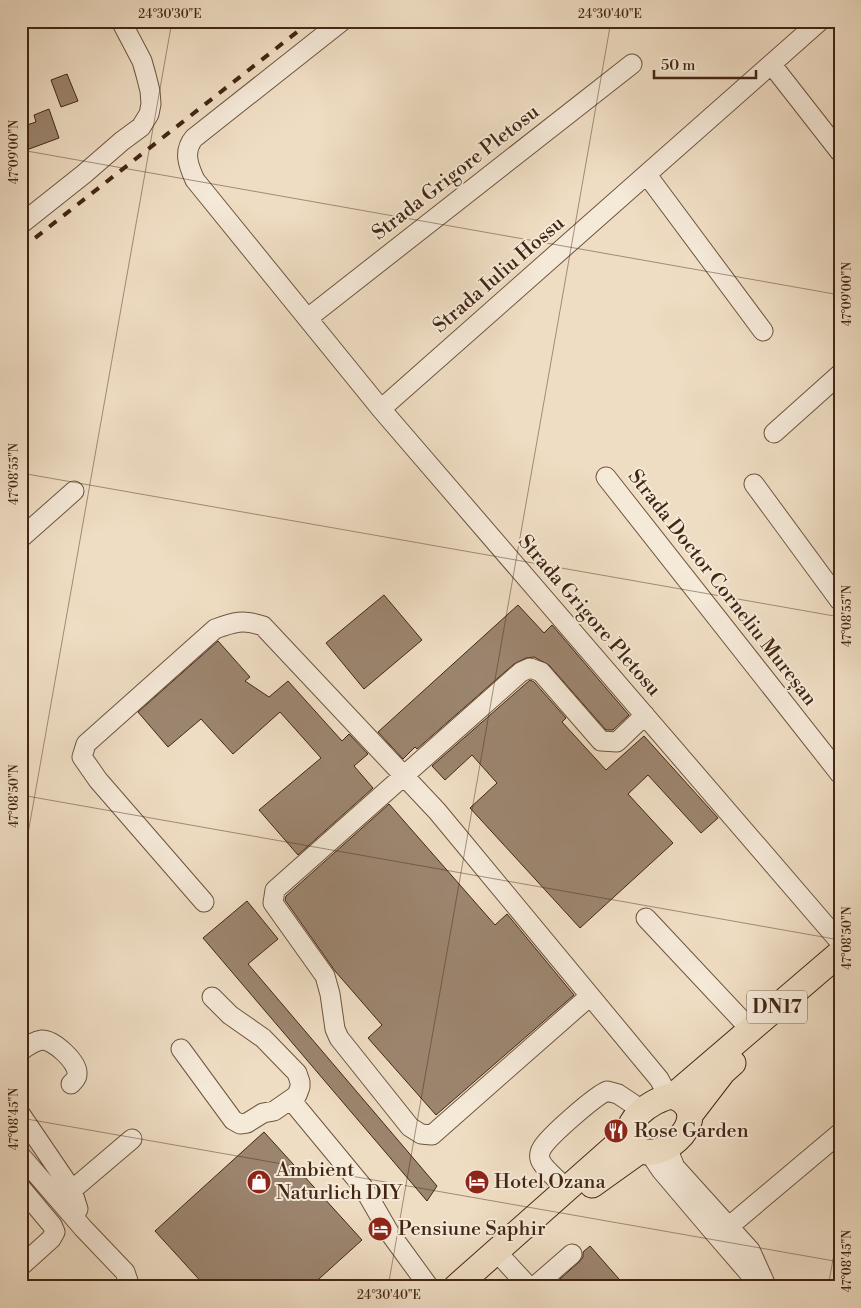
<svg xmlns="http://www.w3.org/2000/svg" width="861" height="1308" font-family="'Libre Bodoni',serif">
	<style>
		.building { fill: #9c856f; stroke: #432613 }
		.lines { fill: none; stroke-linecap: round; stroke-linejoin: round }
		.minor-casing { stroke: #6e543f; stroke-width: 21 }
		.major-casing { stroke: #432613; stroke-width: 27 }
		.minor { stroke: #f5e9d8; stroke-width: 19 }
		.major { stroke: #efddc3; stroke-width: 25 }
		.rail { stroke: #432613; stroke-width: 4; stroke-dasharray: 9 9; stroke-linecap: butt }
		.ticks { fill: none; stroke: #432613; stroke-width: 1; stroke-opacity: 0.45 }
		.labels { text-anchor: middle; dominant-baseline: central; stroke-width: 4; stroke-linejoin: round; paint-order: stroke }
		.shield { fill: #f5e9d8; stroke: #78604e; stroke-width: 1 }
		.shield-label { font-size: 19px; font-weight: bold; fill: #432613 }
		.street-label { font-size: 20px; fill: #432613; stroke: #f5e9d8 }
		.poi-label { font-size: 20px; fill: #432613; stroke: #f5e9d8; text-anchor: start }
		.neatline { fill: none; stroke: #432613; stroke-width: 2 }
		.ticks-label { font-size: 12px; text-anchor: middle; fill: #432613 }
	</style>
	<rect width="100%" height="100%" fill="#efddc3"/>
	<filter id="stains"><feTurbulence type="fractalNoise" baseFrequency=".004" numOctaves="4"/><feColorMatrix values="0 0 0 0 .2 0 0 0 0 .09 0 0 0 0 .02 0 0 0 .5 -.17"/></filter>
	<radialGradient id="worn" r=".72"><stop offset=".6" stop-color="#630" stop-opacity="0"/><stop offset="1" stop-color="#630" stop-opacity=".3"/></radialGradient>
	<path class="building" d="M 67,74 L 78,101 L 61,107 L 51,80 Z
		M 49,109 L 59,138 L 21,152 L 21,127 L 36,122 L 34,115 Z
		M 384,595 L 422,640 L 364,689 L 326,643 Z
		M 518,605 L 544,633 L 552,625 L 629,715 L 613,730 L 606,730 L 549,665 L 534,657 L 526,658 L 514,664 L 417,749 L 415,747 L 403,759 L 378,732 Z
		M 218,641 L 250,677 L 245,681 L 269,697 L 288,681 L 342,741 L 349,734 L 368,754 L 354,766 L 373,788 L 298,855 L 259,810 L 321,758 L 280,712 L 233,754 L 201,719 L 168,747 L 138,712 Z
		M 530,680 L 534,682 L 566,718 L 562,722 L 606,770 L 644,736 L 718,818 L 701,833 L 648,775 L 628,794 L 673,843 L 580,928 L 470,808 L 497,783 L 472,755 L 445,780 L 432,766 Z
		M 389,804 L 495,925 L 507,914 L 574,995 L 436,1115 L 368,1038 L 382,1025 L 335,971 L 285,900 L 286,896 Z
		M 247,901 L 278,939 L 248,964 L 437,1186 L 427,1201 L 203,938 Z
		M 264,1132 L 362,1240 L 310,1287 L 206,1287 L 155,1231 Z
		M 590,1246 L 626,1287 L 551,1287 L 579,1262 L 583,1257 L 583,1252 Z"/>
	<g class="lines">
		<defs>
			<path id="minor" d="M 342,21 L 194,138 C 183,151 188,165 195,180 L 381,409 L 840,942
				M 772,65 L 840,152
				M 647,175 L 763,331
				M 21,224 L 84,174 L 122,141 L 141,127 L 149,114 L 151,104 L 150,91 L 146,75 L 142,61 L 121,21
				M 308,318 L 632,64
				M 381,409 L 820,21
				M 774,433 L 840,374
				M 606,477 L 840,774
				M 754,484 L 840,601
				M 21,538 L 74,491
				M 204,902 L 98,780 L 82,757 L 86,744 L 215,629 C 234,622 243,619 263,626 L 437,811 L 659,1079 L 669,1097
				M 646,918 L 751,1030
				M 590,996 L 432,1135 L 421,1134 L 410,1127 L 339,1038 L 335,1029 L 330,994 L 325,976 L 273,903 L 275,890 L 521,672 L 530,668 L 541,672 L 601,741 L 617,742 L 645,715
				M 181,1049 L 233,1120 L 240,1124 L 247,1123 L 263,1113 L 274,1111 L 297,1095 L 300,1087 L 300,1082 L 297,1073 L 263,1038 L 230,1015 L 212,997
				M 21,1051 C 27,1046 35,1041 42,1040 C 54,1040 78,1062 77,1074 C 77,1078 74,1081 71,1084
				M 291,1100 L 363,1187 L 389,1232 L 429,1287
				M 21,1115 L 72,1190 L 78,1209 L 74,1217
				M 667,1148 L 675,1167 L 750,1250 L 764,1281
				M 649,1152 L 661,1170 L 717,1236 L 749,1273 L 768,1287
				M 21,1156 L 83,1228 L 125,1272 L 130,1287
				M 21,1188 L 52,1225 L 55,1232 L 51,1239 L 21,1266
				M 566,1188 C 560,1182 542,1167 540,1159 C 539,1156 540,1151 542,1148 C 549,1136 595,1096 607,1091 L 618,1094 L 642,1110
				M 72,1190 L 132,1139
				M 720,1234 L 840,1133
				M 505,1261 L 529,1287
				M 534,1287 L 572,1254"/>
			<path id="major" d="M 673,1096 L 840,953
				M 673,1096 C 677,1098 681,1100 683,1102 C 708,1123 658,1167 636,1147 C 613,1126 653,1098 673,1096 Z
				M 690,1115 L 723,1072 L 733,1063
				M 592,1185 L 641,1150
				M 456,1287 L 631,1132"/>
		</defs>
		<use href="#minor" class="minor-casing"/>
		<use href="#major" class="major-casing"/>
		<use href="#minor" class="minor"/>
		<use href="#major" class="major"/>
		<path class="rail" d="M 21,249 L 311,21"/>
	</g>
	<path class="ticks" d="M 21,150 L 840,295M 21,473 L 840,617M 21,795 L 840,940M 21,873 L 172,21M 21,1118 L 840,1262M 388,1287 L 611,21M 828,1287 L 840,1221"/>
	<defs>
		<symbol id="restaurant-disc" viewBox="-11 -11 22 22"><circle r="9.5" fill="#8f2418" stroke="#f5e9d8"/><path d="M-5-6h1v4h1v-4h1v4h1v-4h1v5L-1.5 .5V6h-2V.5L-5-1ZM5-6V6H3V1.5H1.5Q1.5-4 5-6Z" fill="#fff"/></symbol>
		<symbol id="shop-disc" viewBox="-11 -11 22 22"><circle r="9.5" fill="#8f2418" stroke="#f5e9d8"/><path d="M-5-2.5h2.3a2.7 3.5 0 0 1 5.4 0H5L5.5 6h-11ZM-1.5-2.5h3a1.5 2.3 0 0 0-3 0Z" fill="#fff"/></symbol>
		<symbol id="hotel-disc" viewBox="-11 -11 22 22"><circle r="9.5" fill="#8f2418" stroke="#f5e9d8"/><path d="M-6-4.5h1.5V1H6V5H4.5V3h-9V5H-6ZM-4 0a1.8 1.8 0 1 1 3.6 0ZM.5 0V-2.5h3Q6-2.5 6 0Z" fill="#fff"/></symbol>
	</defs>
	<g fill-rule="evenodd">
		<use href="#restaurant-disc" x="602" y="1117" width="28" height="28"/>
		<use href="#shop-disc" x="245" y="1168" width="28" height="28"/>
		<use href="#hotel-disc" x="463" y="1168" width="28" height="28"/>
		<use href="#hotel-disc" x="366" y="1215" width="28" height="28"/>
	</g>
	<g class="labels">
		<rect class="shield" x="747" y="990.5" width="60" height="33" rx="4"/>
		<g class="shield-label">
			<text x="777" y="1007">DN17</text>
		</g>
		<g class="street-label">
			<text transform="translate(456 173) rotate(-38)">Strada Grigore Pletosu</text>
			<text transform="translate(499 275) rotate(-41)">Strada Iuliu Hossu</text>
			<text transform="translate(722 588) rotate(52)">Strada Doctor Corneliu Mureșan</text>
			<text transform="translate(589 616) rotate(49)">Strada Grigore Pletosu</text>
		</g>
		<g class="poi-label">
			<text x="634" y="1131">Rose Garden</text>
			<text x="276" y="1170">Ambient<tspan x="276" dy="23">Naturlich DIY</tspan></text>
			<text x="494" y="1182">Hotel Ozana</text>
			<text x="398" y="1229">Pensiune Saphir</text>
		</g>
	</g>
	<rect width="861" height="1308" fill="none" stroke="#efddc3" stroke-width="55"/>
	<path d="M654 70v8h102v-8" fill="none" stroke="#432613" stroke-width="2.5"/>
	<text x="661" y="70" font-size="15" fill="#432613" stroke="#f5e9d8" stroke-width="4" paint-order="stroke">50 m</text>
	<rect x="28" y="28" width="806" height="1252" class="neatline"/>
	<g class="ticks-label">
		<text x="170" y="18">24°30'30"E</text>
		<text x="610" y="18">24°30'40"E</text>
		<text transform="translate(14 152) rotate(-90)" y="4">47°09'00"N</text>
		<text transform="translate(847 294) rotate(-90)" y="4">47°09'00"N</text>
		<text transform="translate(14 474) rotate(-90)" y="4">47°08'55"N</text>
		<text transform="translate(847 616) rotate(-90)" y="4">47°08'55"N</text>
		<text transform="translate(14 796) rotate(-90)" y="4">47°08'50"N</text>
		<text transform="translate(847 938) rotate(-90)" y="4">47°08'50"N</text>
		<text transform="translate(14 1119) rotate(-90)" y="4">47°08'45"N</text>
		<text transform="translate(847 1261) rotate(-90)" y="4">47°08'45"N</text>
		<text x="389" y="1299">24°30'40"E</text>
	</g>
	<rect width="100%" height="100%" filter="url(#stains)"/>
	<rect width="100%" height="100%" fill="url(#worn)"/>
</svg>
